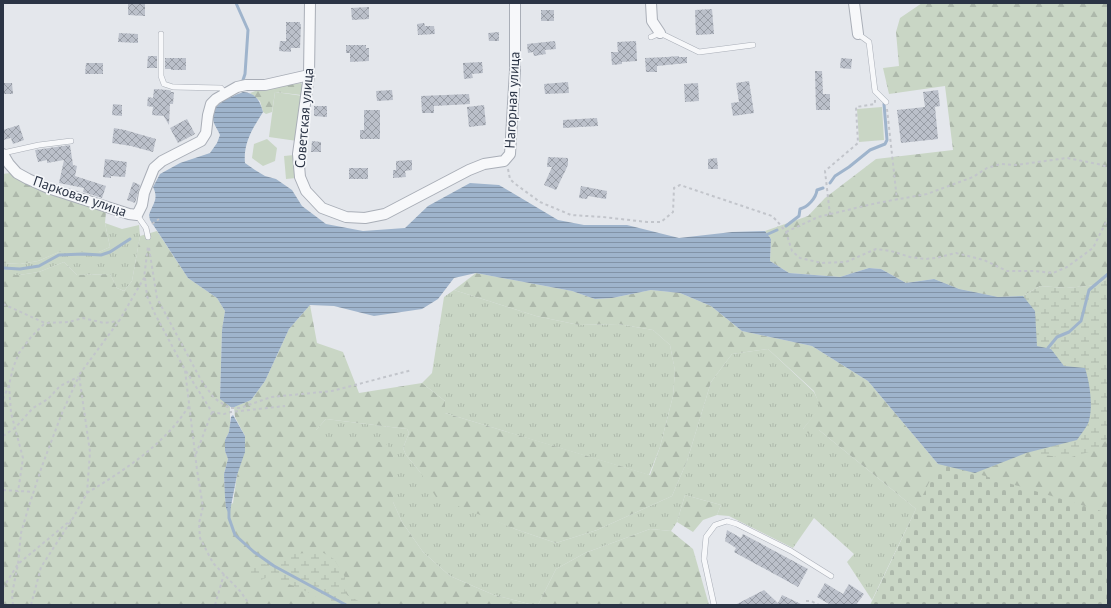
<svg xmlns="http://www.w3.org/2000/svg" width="1111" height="608" font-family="'PT Sans',sans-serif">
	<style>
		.grass { fill: url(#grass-tufts) }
		.forest { fill: url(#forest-firs) }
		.wetland { fill: url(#wetland-marsh) }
		.cemetery { fill: url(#cemetery-stones) }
		.park { fill: #c9d6c5 }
		.water { fill: url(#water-rules) }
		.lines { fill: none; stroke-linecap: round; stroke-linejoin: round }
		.stream { stroke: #9fb4cc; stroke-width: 3 }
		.building { fill: url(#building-cross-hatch) }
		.lane-casing { stroke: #a9aeb7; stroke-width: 6 }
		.street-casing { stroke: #a9aeb7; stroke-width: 12 }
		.path { stroke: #c2c5cb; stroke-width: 2; stroke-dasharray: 3 3; stroke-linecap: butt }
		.lane { stroke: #f7f8fa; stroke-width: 5 }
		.street { stroke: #f7f8fa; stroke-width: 10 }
		.labels { text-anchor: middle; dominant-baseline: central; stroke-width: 3.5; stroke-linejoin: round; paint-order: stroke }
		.street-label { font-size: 14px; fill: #2b3445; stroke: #f4f6f9 }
	</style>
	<defs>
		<pattern id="grass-tufts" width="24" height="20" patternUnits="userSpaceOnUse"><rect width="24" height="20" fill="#c9d6c5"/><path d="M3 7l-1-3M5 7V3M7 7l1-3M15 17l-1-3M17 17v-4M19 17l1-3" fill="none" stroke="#adb8ab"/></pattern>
		<pattern id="forest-firs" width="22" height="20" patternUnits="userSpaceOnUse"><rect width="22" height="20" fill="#c9d6c5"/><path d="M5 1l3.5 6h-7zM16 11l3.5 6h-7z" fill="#adb8ab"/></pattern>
		<pattern id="wetland-marsh" width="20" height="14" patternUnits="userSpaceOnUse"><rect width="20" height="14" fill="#c9d6c5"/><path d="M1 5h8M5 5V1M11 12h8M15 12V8" fill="none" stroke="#adb8ab"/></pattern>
		<pattern id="cemetery-stones" width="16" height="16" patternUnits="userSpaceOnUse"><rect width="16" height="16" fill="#c9d6c5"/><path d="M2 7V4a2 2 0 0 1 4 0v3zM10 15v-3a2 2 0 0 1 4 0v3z" fill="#adb8ab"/></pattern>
		<pattern id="water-rules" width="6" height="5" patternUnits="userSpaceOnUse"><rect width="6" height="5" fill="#9fb4cc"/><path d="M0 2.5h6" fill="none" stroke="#8293a7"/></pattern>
		<pattern id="building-cross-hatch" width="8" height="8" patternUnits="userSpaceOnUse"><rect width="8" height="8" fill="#bbc0ca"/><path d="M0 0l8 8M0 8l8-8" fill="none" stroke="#989da6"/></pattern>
	</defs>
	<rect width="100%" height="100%" fill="#e4e7ec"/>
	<path class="grass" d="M 105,223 L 122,229 L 139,225 L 140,236 L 132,281 L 124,291 L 117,288 L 110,274 L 77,275 L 64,262 L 39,272 L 19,275 L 3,275 L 3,263 L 20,264 L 38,261 L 59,252 L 99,252 L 110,247 Z
		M 454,290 L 536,316 L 579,325 L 618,324 L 653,330 L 670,345 L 675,371 L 673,396 L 660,447 L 649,475 L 445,413 L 445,401 L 422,383 L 432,373 L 444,297 Z
		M 768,349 L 814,392 L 821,407 L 803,429 L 819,430 L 916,509 L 872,600 L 847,562 L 854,554 L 814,518 L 793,548 L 729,516 L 717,515 L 721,505 L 685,495 L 677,522 L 671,531 L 650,529 L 585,553 L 556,569 L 538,605 L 533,605 L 494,595 L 450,576 L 423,552 L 402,522 L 393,502 L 393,454 L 316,440 L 316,430 L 326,419 L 407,429 L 409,433 L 403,448 L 406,455 L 420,472 L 476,512 L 515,529 L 556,543 L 597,530 L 672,496 L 687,461 L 711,382 L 732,354 Z"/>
	<path class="forest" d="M 922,3 L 1108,3 L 1108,278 L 1097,285 L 1066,288 L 1040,286 L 1023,296 L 998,297 L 959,289 L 934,279 L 906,283 L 881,269 L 869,268 L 840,277 L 789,273 L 770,261 L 771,239 L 765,231 L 808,216 L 825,198 L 876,159 L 953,150 L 945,86 L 889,94 L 883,68 L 899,66 L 896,32 L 900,18 Z
		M 301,83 L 303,88 L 301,95 L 275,92 L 272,112 L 266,114 L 263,112 L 260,101 L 250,93 L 261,89 Z
		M 10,173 L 47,191 L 106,212 L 105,223 L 110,247 L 99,252 L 59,252 L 38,261 L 20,264 L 3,263 L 3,174 Z
		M 157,231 L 188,278 L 217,298 L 225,311 L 222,330 L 220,398 L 230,406 L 230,426 L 229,432 L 225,440 L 225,451 L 228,459 L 224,474 L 226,508 L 233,503 L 237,475 L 245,436 L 235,417 L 234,407 L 251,400 L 265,381 L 289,329 L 310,305 L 317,343 L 343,352 L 359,393 L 422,383 L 445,401 L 445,413 L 650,475 L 660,447 L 673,396 L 675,371 L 670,345 L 653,330 L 618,324 L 579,325 L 536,316 L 454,290 L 476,273 L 572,291 L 595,299 L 612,298 L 651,290 L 680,293 L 711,306 L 742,331 L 812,346 L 868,381 L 938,464 L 1108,362 L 1108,605 L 871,605 L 916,509 L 819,430 L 809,434 L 803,429 L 820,407 L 814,391 L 768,349 L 732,354 L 711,382 L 687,461 L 672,496 L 597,530 L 556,543 L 515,529 L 436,497 L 420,472 L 406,455 L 403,448 L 409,433 L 407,429 L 326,419 L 316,430 L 316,440 L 385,442 L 393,454 L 393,502 L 402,522 L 423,552 L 450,576 L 494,595 L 533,605 L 3,605 L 3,275 L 19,275 L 39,272 L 64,262 L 77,275 L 110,274 L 117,288 L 124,291 L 132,281 L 140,236 Z
		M 685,495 L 721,505 L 717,515 L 703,520 L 693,532 L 677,522 Z
		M 650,529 L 671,531 L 693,549 L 709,605 L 538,605 L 556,569 L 585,553 Z"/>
	<path class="wetland" d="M 1108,278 L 1108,438 L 1096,450 L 1068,458 L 1026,453 L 975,473 L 938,464 L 931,293 L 934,279 L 959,289 L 998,297 L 1023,296 L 1040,286 L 1066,288 L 1097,285 Z
		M 322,552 L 334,559 L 345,577 L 344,588 L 347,595 L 366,605 L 330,605 L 312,594 L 270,576 L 261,580 L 251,581 L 250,572 L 258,563 L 274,566 L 291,554 Z"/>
	<path class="cemetery" d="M 938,464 L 975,473 L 1108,513 L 1108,605 L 870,605 Z"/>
	<path class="park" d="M 275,92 L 303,96 L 297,141 L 269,137 Z
		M 882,107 L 884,140 L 859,142 L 857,109 Z
		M 267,139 L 277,148 L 275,161 L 263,166 L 252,158 L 254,144 Z
		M 294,155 L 296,178 L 286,179 L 284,156 Z"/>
	<path class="water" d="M 243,92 C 256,93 260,101 263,112 C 253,128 243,143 245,163 L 255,170 L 265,176 L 276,179 L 292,190 L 302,206 L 326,224 L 363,231 L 405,228 L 428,206 L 470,183 L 499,185 L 558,220 L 584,225 L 627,225 L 679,238 L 732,232 L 765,231 L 771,239 L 770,261 L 789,273 L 840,277 L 869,268 L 881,269 L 906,283 L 934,279 L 959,289 L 998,297 L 1023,296 L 1035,311 L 1037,346 L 1051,349 L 1064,366 L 1085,368 C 1090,384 1093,405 1089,421 C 1087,427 1081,434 1077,440 L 1026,453 L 975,473 L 938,464 L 868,381 L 812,346 L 742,331 L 711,306 L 680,293 L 651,290 L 612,298 L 595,299 L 572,291 L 476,273 L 454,278 L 438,299 L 422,309 L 374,316 L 334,306 L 310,305 L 289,329 L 265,381 L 251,400 L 232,408 L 220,399 L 222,330 L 225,311 L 217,298 L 188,278 L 150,220 L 149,215 C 153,203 159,199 153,187 L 160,174 L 180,163 L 210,153 L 217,143 L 220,135 C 218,130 214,125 213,120 C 210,104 231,97 243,92 Z
		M 233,415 L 245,436 L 245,452 L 237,475 L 230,511 L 228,512 L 226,508 L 225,497 L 224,474 L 228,459 L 225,451 L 225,440 L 229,432 L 231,417 Z"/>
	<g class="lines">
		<path class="stream" d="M 236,3 L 248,30 L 245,74 L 243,80
			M 830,183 L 835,176 L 849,167 L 870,150 L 885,144 L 887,140 L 884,104
			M 786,226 L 799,216 L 800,209 C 808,207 816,198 817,190 L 823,188
			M 768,234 L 777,230
			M 3,268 L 20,269 L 39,266 L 59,255 L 83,254 L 101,255 L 110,252 L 130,239
			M 1048,348 L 1057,337 L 1069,332 L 1081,321 L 1089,290 L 1108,274
			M 229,508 L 229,518 L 235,535 L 254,552 L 274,566 L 346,605"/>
	</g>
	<path class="building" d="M 128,3 L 145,3 L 145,16 L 128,15 Z
		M 369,7 L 369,19 L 352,20 L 351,8 Z
		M 712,9 L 714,34 L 696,35 L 695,10 Z
		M 541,10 L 554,10 L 554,21 L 541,21 Z
		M 286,22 L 300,22 L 300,24 L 301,24 L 300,48 L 291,48 L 291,52 L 279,51 L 280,41 L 286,41 Z
		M 424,23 L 425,26 L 434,26 L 435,34 L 418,35 L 417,24 Z
		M 499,32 L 499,41 L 489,41 L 488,33 Z
		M 119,33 L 138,34 L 138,43 L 118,42 Z
		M 555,41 L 556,49 L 545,50 L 546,54 L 534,56 L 533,52 L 528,53 L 527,44 Z
		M 636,41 L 637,61 L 622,62 L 622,64 L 612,65 L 611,52 L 618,52 L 617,42 Z
		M 346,45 L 366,45 L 366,48 L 369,48 L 369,61 L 350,62 L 350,53 L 346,53 Z
		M 148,56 L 157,56 L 157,68 L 147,68 Z
		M 679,56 L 679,57 L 687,57 L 687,63 L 657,66 L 657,72 L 646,72 L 645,58 L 667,57 Z
		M 165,58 L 186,58 L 186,70 L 171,70 L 171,69 L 165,69 Z
		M 841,58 L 852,59 L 851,69 L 840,68 Z
		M 482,62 L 483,73 L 472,74 L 473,78 L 464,79 L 463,63 Z
		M 86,63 L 103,63 L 103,74 L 85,74 Z
		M 815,71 L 822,71 L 823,94 L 830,94 L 830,110 L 816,110 Z
		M 749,81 L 754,113 L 733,116 L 731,103 L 739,102 L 736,83 Z
		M 568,82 L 569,93 L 545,94 L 544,84 Z
		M 3,83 L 12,83 L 13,94 L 3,94 Z
		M 698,83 L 699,101 L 685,102 L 684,84 Z
		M 154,89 L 169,90 L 171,91 L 171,92 L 174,92 L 173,104 L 170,104 L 169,125 L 163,115 L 163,116 L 152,115 L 153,107 L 147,106 L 148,97 L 153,98 Z
		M 392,90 L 393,100 L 377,101 L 376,91 Z
		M 938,90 L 940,106 L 935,107 L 938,139 L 901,143 L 897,110 L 925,107 L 923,92 Z
		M 469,94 L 470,104 L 434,106 L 434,113 L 422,113 L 421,96 Z
		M 113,104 L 122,105 L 122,116 L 112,115 Z
		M 484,105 L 486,125 L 469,127 L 467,107 Z
		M 314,106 L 327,106 L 327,117 L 314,116 Z
		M 364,110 L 380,110 L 380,139 L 360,139 L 360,130 L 364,130 Z
		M 597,118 L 598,126 L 563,128 L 563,120 Z
		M 187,119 L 195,134 L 178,143 L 170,128 Z
		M 19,125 L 24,140 L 13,144 L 11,138 L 3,140 L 3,130 Z
		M 114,128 L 125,130 L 156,139 L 153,152 L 131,146 L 112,143 Z
		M 312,141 L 321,142 L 321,152 L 311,152 Z
		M 70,145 L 73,165 L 77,166 L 75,176 L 106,186 L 102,198 L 83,192 L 84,188 L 59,183 L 64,160 L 47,163 L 47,160 L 38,162 L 35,150 Z
		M 548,157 L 568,158 L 568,165 L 556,190 L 544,185 L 552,167 L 547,167 Z
		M 717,158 L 718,169 L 708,169 L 708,159 Z
		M 105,159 L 127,162 L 125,177 L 111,176 L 111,178 L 103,177 Z
		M 412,160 L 412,170 L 405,171 L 406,177 L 393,178 L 393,170 L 396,170 L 396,161 Z
		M 349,168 L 368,168 L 368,179 L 349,179 Z
		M 133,182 L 140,185 L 135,203 L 127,200 Z
		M 581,186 L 607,191 L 606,199 L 588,196 L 587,199 L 579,198 Z
		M 727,530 L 741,538 L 743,534 L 808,569 L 798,587 L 734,552 L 736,548 L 725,541 Z
		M 825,583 L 843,594 L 849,584 L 864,594 L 856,605 L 831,605 L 817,597 Z
		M 764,590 L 778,603 L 782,595 L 803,605 L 735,605 Z"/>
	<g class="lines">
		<defs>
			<path id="lane" d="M 161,34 L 161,76 L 164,84 L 173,87 L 221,88 L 225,93
				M 858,34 L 869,42 L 875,91 L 886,102
				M 651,37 L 660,33 L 699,52 L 753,45
				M 3,153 L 39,145 L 71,141
				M 137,215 L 146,228 L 148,237
				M 714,605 L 704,559 L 706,537 L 715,525 L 727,521 L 737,524 L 791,551 L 831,576"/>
			<path id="street" d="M 310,3 L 309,75 L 298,154 L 300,177 L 306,191 L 322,208 L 346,217 L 365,218 L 385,214 L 469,170 L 484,164 L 504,161 L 510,154 L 515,70 L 515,3
				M 651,3 L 652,21 L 660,33
				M 854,3 L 858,34
				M 3,154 L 9,164 L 17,173 L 28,179 L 48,188 L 129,214 L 137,215 L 142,205 L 144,193 L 154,168 L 162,161 L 201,141 L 206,133 L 208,115 L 211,104 L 216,99 L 237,87 L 246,85 L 265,85 L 309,75"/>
		</defs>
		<use href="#lane" class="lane-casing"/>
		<use href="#street" class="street-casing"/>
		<path class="path" d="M 887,109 L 897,200
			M 508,169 L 510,179 L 514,183 L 540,202 L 571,215 L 603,217 L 647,222 L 661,222 L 673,212 L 674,188 L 680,185 L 772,216 L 777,221 L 786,232 L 792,251 L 800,258 L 822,263 L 846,262 L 876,249 L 891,251 L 910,257 L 925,259 L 936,258 L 956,253 L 984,260 L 1007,271 L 1034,271 L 1053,273 L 1067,267 L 1093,248 L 1108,218
			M 830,215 L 825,171 L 858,143 L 856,107 L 875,104 L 875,100
			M 152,224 L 159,219
			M 786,232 L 818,217 L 877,203 L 927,194 L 973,177 L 987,168 L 1001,164 L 1016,165 L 1067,158 L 1098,164 L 1108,167
			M 149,248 L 157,298 L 201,380 L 214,398 L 229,408 L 240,408 L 271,397 L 332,391 L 412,370
			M 145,278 L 147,296 L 155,314 L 185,370 L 197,470 L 203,507 L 199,523 L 200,538 L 213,563 L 240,591 L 250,605
			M 3,304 L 45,323 L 69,322 L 83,318 L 104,323 L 119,321
			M 186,371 L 212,412 L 224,414 L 231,412 L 285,406
			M 9,385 L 11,413 L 23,458 L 18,492
			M 3,399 L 9,385 L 13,368 L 19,353 L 31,337 L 45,323
			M 3,436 L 15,428 L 33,408 L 48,399 L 60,386 L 78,377
			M 196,454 L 212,412
			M 3,490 L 34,492
			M 87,493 C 118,474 151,453 175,425 C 180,419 185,412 190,405
			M 3,588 L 18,564 L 71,520
			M 806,601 L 811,601 L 819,605
			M 13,605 L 12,594 L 18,564 L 21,533 L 28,509 L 42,466 L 62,413 L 79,376
			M 31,605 L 41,567 L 73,518 L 87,493 L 90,452 L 79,375 L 119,321 L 144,278 L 148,246
			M 215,605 L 224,574"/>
		<use href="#lane" class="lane"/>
		<use href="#street" class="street"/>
	</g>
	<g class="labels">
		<g class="street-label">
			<text transform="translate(512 100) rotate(-87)">Нагорная улица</text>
			<text transform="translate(304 118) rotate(-85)">Советская улица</text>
			<text transform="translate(80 196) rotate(19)">Парковая улица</text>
		</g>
	</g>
	<rect width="1111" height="608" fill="none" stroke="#2b3445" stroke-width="8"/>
</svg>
